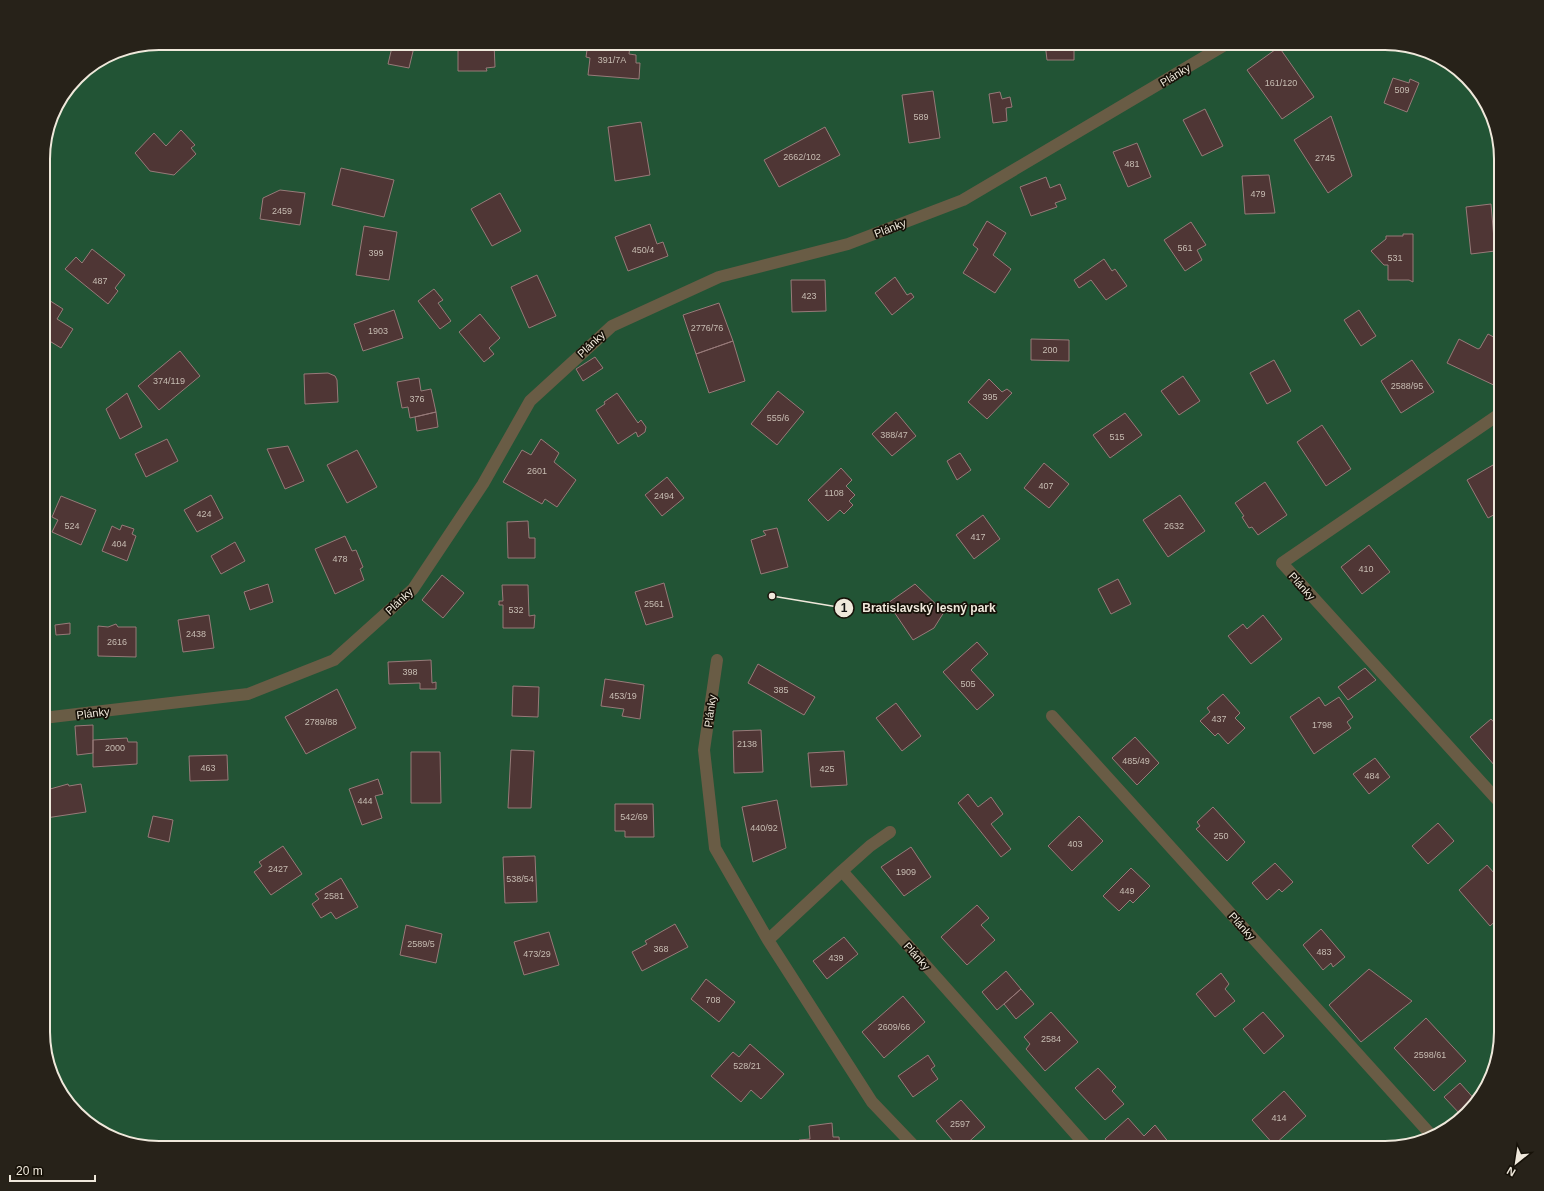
<svg xmlns="http://www.w3.org/2000/svg" width="1544" height="1191" font-family="Helvetica,sans-serif">
	<style>
		.green { fill: #225435 }
		.building { fill: #4f3635; stroke: #977a79 }
		.lines { fill: none; stroke-linecap: round; stroke-linejoin: round }
		.minor { stroke: #695c45; stroke-width: 12 }
		.labels { text-anchor: middle; dominant-baseline: central; stroke-width: 3.5; stroke-linejoin: round; paint-order: stroke }
		.number-label { font-size: 9px; fill: #c7bcb2 }
		.street-label { font-size: 11px; fill: #efe8db; stroke: #161108 }
		.rim { fill: none; stroke: #efe8db; stroke-width: 2 }
		.leader { fill: none; stroke: #efe8db; stroke-width: 1.5 }
		.callout-dot { fill: #efe8db; stroke: #161108; stroke-width: 1.5 }
		.mark-label { font-size: 12px; text-anchor: middle; font-weight: bold; fill: #111 }
		.callout-label { font-size: 12px; text-anchor: middle; font-weight: bold; fill: #efe8db; stroke: #161108; stroke-width: 3.5; stroke-linejoin: round; paint-order: stroke }
	</style>
	<rect width="100%" height="100%" fill="#322713"/>
	<path class="green" d="M 159,43 L 1385,43 L 1422,49 L 1456,67 L 1489,108 L 1501,159 L 1501,1032 L 1495,1069 L 1477,1103 L 1436,1136 L 1385,1148 L 159,1148 L 122,1142 L 88,1124 L 55,1083 L 43,1039 L 43,151 L 55,108 L 82,72 L 115,52 Z"/>
	<path class="building" d="M 393,43 L 415,43 L 409,68 L 388,64 Z
		M 458,43 L 494,43 L 495,67 L 486,68 L 487,71 L 458,71 Z
		M 588,43 L 630,46 L 629,54 L 636,55 L 636,63 L 640,63 L 639,79 L 588,75 L 590,58 L 586,57 Z
		M 1045,43 L 1081,43 L 1080,48 L 1074,48 L 1074,60 L 1047,60 Z
		M 1279,47 L 1314,97 L 1282,119 L 1247,70 Z
		M 1393,78 L 1409,83 L 1410,79 L 1419,83 L 1407,112 L 1384,103 Z
		M 933,91 L 940,138 L 909,143 L 902,95 Z
		M 1000,92 L 1002,99 L 1010,97 L 1012,107 L 1006,108 L 1007,121 L 993,123 L 989,94 Z
		M 1205,109 L 1223,146 L 1202,156 L 1183,120 Z
		M 1331,116 L 1352,176 L 1328,193 L 1294,140 Z
		M 641,122 L 650,175 L 615,181 L 608,127 Z
		M 825,127 L 840,155 L 779,187 L 764,160 Z
		M 181,130 L 195,145 L 191,148 L 196,154 L 174,175 L 150,171 L 135,153 L 154,133 L 166,146 Z
		M 1137,143 L 1151,177 L 1128,187 L 1113,152 Z
		M 341,168 L 394,180 L 384,217 L 332,205 Z
		M 1269,175 L 1275,213 L 1245,214 L 1242,176 Z
		M 1046,177 L 1050,188 L 1060,184 L 1066,199 L 1055,203 L 1057,207 L 1031,216 L 1020,187 Z
		M 280,190 L 305,193 L 300,225 L 260,219 L 263,198 Z
		M 500,193 L 521,231 L 492,246 L 471,209 Z
		M 1491,204 L 1495,251 L 1471,254 L 1466,207 Z
		M 987,221 L 1006,233 L 993,255 L 1011,269 L 995,293 L 963,273 L 978,249 L 973,245 Z
		M 1191,222 L 1206,245 L 1197,250 L 1202,260 L 1185,271 L 1164,240 Z
		M 650,224 L 657,244 L 663,242 L 668,256 L 628,271 L 615,237 Z
		M 364,226 L 397,232 L 389,280 L 356,275 Z
		M 1403,234 L 1413,234 L 1413,282 L 1409,280 L 1388,280 L 1388,265 L 1384,265 L 1371,251 L 1386,239 L 1386,236 L 1403,236 Z
		M 92,249 L 125,275 L 115,288 L 118,291 L 108,304 L 65,269 L 76,257 L 82,263 Z
		M 1104,259 L 1112,271 L 1115,269 L 1127,286 L 1106,300 L 1091,280 L 1079,288 L 1074,280 Z
		M 537,275 L 556,316 L 529,328 L 511,287 Z
		M 895,277 L 907,295 L 911,293 L 914,297 L 892,315 L 875,293 Z
		M 791,280 L 825,280 L 826,311 L 792,312 Z
		M 434,289 L 443,300 L 438,303 L 451,321 L 440,329 L 418,301 Z
		M 44,297 L 63,309 L 57,319 L 73,329 L 61,348 L 43,337 Z
		M 719,303 L 733,341 L 696,354 L 683,315 Z
		M 394,310 L 403,338 L 363,351 L 354,324 Z
		M 1359,310 L 1376,336 L 1361,346 L 1344,320 Z
		M 480,314 L 500,338 L 489,348 L 494,354 L 484,362 L 459,332 Z
		M 1488,334 L 1501,341 L 1501,381 L 1498,387 L 1447,363 L 1459,339 L 1478,349 L 1480,348 Z
		M 1031,339 L 1069,340 L 1069,361 L 1031,360 Z
		M 733,341 L 745,381 L 709,393 L 696,354 Z
		M 180,351 L 200,376 L 159,410 L 138,386 Z
		M 595,357 L 603,368 L 583,381 L 576,369 Z
		M 1274,360 L 1291,391 L 1267,404 L 1250,373 Z
		M 1412,360 L 1434,392 L 1401,413 L 1381,381 Z
		M 328,373 L 335,376 L 337,380 L 338,402 L 305,404 L 304,374 Z
		M 1183,376 L 1200,401 L 1179,415 L 1161,391 Z
		M 419,378 L 421,391 L 431,389 L 436,412 L 410,418 L 408,407 L 402,408 L 397,382 Z
		M 989,379 L 1002,392 L 1007,389 L 1012,393 L 987,419 L 968,402 Z
		M 778,391 L 804,412 L 777,445 L 751,424 Z
		M 127,393 L 142,427 L 120,439 L 106,409 Z
		M 617,393 L 638,423 L 641,420 L 646,427 L 645,432 L 638,437 L 636,432 L 618,444 L 596,410 L 605,404 L 604,402 Z
		M 436,412 L 438,427 L 417,431 L 415,417 Z
		M 896,412 L 916,436 L 892,456 L 872,434 Z
		M 1125,413 L 1142,435 L 1110,458 L 1093,435 Z
		M 1322,425 L 1351,469 L 1326,486 L 1297,442 Z
		M 167,439 L 178,461 L 146,477 L 135,454 Z
		M 541,439 L 559,453 L 554,462 L 576,480 L 557,507 L 545,499 L 542,504 L 503,482 L 522,450 L 531,455 Z
		M 288,446 L 304,481 L 285,489 L 267,449 Z
		M 357,450 L 377,487 L 347,503 L 327,465 Z
		M 960,453 L 971,470 L 957,480 L 947,461 Z
		M 1044,463 L 1069,484 L 1049,508 L 1024,488 Z
		M 1493,465 L 1501,479 L 1501,511 L 1488,518 L 1467,480 Z
		M 841,468 L 852,480 L 846,486 L 855,495 L 849,501 L 853,505 L 844,514 L 840,510 L 828,521 L 808,500 Z
		M 667,477 L 684,498 L 662,516 L 645,495 Z
		M 1265,482 L 1287,515 L 1258,535 L 1252,527 L 1249,528 L 1242,517 L 1244,516 L 1235,503 Z
		M 211,495 L 223,518 L 197,532 L 184,510 Z
		M 1180,495 L 1205,531 L 1168,557 L 1143,520 Z
		M 61,496 L 96,510 L 81,545 L 52,532 L 58,520 L 52,517 Z
		M 983,515 L 1000,539 L 974,559 L 956,535 Z
		M 528,521 L 529,538 L 535,538 L 535,558 L 508,558 L 507,522 Z
		M 122,525 L 134,529 L 132,534 L 136,536 L 127,561 L 102,551 L 112,526 L 120,530 Z
		M 777,528 L 788,567 L 761,574 L 751,540 L 766,535 L 763,531 Z
		M 345,536 L 352,551 L 356,550 L 363,567 L 360,569 L 364,580 L 335,594 L 315,549 Z
		M 235,542 L 245,561 L 221,574 L 211,556 Z
		M 1369,545 L 1390,572 L 1362,594 L 1341,567 Z
		M 442,575 L 464,593 L 443,618 L 422,600 Z
		M 1118,579 L 1131,604 L 1111,614 L 1098,589 Z
		M 664,583 L 673,617 L 646,625 L 635,592 Z
		M 268,584 L 273,602 L 250,610 L 244,592 Z
		M 915,584 L 944,612 L 934,628 L 913,640 L 888,603 Z
		M 502,585 L 528,585 L 529,616 L 535,615 L 534,628 L 503,628 L 503,605 L 499,605 L 499,601 L 503,601 Z
		M 209,615 L 214,648 L 183,652 L 178,620 Z
		M 1263,615 L 1282,639 L 1251,664 L 1228,636 L 1243,624 L 1247,629 Z
		M 70,623 L 70,634 L 56,635 L 55,625 Z
		M 116,624 L 118,627 L 136,627 L 136,657 L 98,656 L 98,626 L 108,627 Z
		M 977,642 L 988,654 L 971,670 L 994,695 L 977,710 L 943,672 Z
		M 431,660 L 432,683 L 436,682 L 436,689 L 420,689 L 420,683 L 389,684 L 388,662 Z
		M 758,664 L 815,697 L 804,715 L 748,683 Z
		M 1365,668 L 1376,680 L 1348,700 L 1338,687 Z
		M 605,679 L 644,685 L 640,719 L 622,716 L 624,709 L 601,706 Z
		M 513,686 L 539,687 L 538,717 L 512,716 Z
		M 337,689 L 356,728 L 306,754 L 285,717 Z
		M 1223,694 L 1240,713 L 1235,718 L 1245,728 L 1228,744 L 1218,733 L 1215,736 L 1200,721 L 1210,712 L 1207,708 Z
		M 1319,697 L 1325,706 L 1339,697 L 1353,717 L 1347,722 L 1351,728 L 1314,754 L 1290,717 Z
		M 896,703 L 921,736 L 902,751 L 876,718 Z
		M 1491,719 L 1501,730 L 1501,773 L 1470,737 Z
		M 93,725 L 93,753 L 77,755 L 75,726 Z
		M 761,730 L 763,772 L 734,773 L 733,731 Z
		M 1135,737 L 1159,763 L 1137,785 L 1112,758 Z
		M 127,738 L 128,742 L 137,742 L 137,764 L 93,767 L 93,740 Z
		M 511,750 L 534,751 L 531,808 L 508,808 Z
		M 844,751 L 847,785 L 811,787 L 808,753 Z
		M 411,752 L 440,752 L 441,803 L 411,803 Z
		M 227,755 L 228,780 L 190,781 L 189,756 Z
		M 1375,758 L 1390,777 L 1369,794 L 1353,774 Z
		M 378,779 L 383,794 L 375,796 L 382,818 L 362,825 L 349,789 Z
		M 68,784 L 69,786 L 81,784 L 86,812 L 46,818 L 43,791 Z
		M 968,794 L 978,807 L 991,797 L 1003,814 L 991,824 L 1011,849 L 1001,857 L 958,803 Z
		M 777,800 L 786,848 L 753,862 L 742,807 Z
		M 615,804 L 653,804 L 654,837 L 625,837 L 625,831 L 615,831 Z
		M 1213,807 L 1245,842 L 1227,861 L 1196,829 L 1200,826 L 1197,822 Z
		M 153,816 L 173,820 L 169,842 L 148,837 Z
		M 1079,816 L 1103,841 L 1072,871 L 1048,846 Z
		M 1438,823 L 1454,841 L 1428,864 L 1412,846 Z
		M 283,846 L 302,874 L 271,895 L 254,872 L 262,866 L 259,862 Z
		M 911,847 L 931,877 L 904,896 L 881,867 Z
		M 535,856 L 537,902 L 505,903 L 503,857 Z
		M 1275,863 L 1293,882 L 1282,892 L 1279,889 L 1267,900 L 1252,883 Z
		M 1487,865 L 1501,881 L 1501,916 L 1490,926 L 1459,890 Z
		M 1131,868 L 1150,886 L 1133,903 L 1130,900 L 1119,911 L 1103,896 Z
		M 341,878 L 358,907 L 336,919 L 331,912 L 321,918 L 312,904 L 319,899 L 315,894 Z
		M 977,905 L 989,918 L 981,925 L 995,940 L 967,965 L 941,937 Z
		M 675,924 L 688,947 L 642,971 L 632,952 L 647,944 L 645,941 Z
		M 406,925 L 442,934 L 436,963 L 400,955 Z
		M 1321,929 L 1345,957 L 1333,967 L 1331,963 L 1323,970 L 1303,945 Z
		M 549,932 L 559,965 L 524,975 L 514,942 Z
		M 844,937 L 858,954 L 827,979 L 813,961 Z
		M 1369,969 L 1412,1001 L 1361,1042 L 1329,1005 Z
		M 1006,971 L 1021,989 L 997,1010 L 982,992 Z
		M 1221,973 L 1229,984 L 1225,989 L 1235,1001 L 1215,1017 L 1196,994 Z
		M 706,979 L 735,1002 L 719,1022 L 691,999 Z
		M 1021,989 L 1034,1004 L 1016,1019 L 1004,1004 Z
		M 903,996 L 925,1022 L 884,1058 L 862,1032 Z
		M 1051,1012 L 1078,1042 L 1045,1071 L 1026,1049 L 1030,1044 L 1024,1037 Z
		M 1263,1012 L 1284,1036 L 1264,1054 L 1243,1029 Z
		M 1426,1018 L 1466,1061 L 1434,1091 L 1394,1048 Z
		M 750,1044 L 784,1074 L 761,1099 L 751,1090 L 741,1102 L 711,1076 L 733,1052 L 739,1057 Z
		M 928,1055 L 935,1066 L 931,1069 L 938,1079 L 913,1097 L 898,1076 Z
		M 1098,1068 L 1116,1087 L 1112,1091 L 1124,1104 L 1105,1120 L 1075,1088 Z
		M 1460,1083 L 1477,1102 L 1461,1115 L 1444,1097 Z
		M 1284,1091 L 1306,1116 L 1274,1145 L 1252,1120 Z
		M 961,1100 L 985,1127 L 962,1148 L 959,1148 L 936,1121 Z
		M 1128,1118 L 1144,1136 L 1155,1125 L 1173,1148 L 1112,1148 L 1105,1139 Z
		M 832,1123 L 833,1137 L 839,1137 L 840,1148 L 800,1148 L 799,1140 L 810,1139 L 809,1126 Z"/>
	<g class="lines">
		<path class="minor" d="M 1501,413 L 1282,563 L 1501,804
			M 717,660 L 704,750 L 715,848 L 768,940 L 872,1102 L 916,1148
			M 1052,716 L 1433,1137
			M 43,718 L 248,694 L 334,660 L 413,589 L 483,484 L 530,401 L 612,326 L 719,277 L 848,244 L 963,200 L 1228,43
			M 842,871 L 870,846 L 890,832
			M 768,940 L 842,871 L 1088,1148"/>
	</g>
	<g class="labels">
		<g class="number-label">
			<text x="612" y="60">391/7A</text>
			<text x="1281" y="83">161/120</text>
			<text x="1402" y="90">509</text>
			<text x="921" y="117">589</text>
			<text x="802" y="157">2662/102</text>
			<text x="1325" y="158">2745</text>
			<text x="1132" y="164">481</text>
			<text x="1258" y="194">479</text>
			<text x="282" y="211">2459</text>
			<text x="1185" y="248">561</text>
			<text x="643" y="250">450/4</text>
			<text x="376" y="253">399</text>
			<text x="1395" y="258">531</text>
			<text x="100" y="281">487</text>
			<text x="809" y="296">423</text>
			<text x="707" y="328">2776/76</text>
			<text x="378" y="331">1903</text>
			<text x="1050" y="350">200</text>
			<text x="169" y="381">374/119</text>
			<text x="1407" y="386">2588/95</text>
			<text x="990" y="397">395</text>
			<text x="417" y="399">376</text>
			<text x="778" y="418">555/6</text>
			<text x="894" y="435">388/47</text>
			<text x="1117" y="437">515</text>
			<text x="537" y="471">2601</text>
			<text x="1046" y="486">407</text>
			<text x="834" y="493">1108</text>
			<text x="664" y="496">2494</text>
			<text x="204" y="514">424</text>
			<text x="72" y="526">524</text>
			<text x="1174" y="526">2632</text>
			<text x="978" y="537">417</text>
			<text x="119" y="544">404</text>
			<text x="340" y="559">478</text>
			<text x="1366" y="569">410</text>
			<text x="654" y="604">2561</text>
			<text x="516" y="610">532</text>
			<text x="196" y="634">2438</text>
			<text x="117" y="642">2616</text>
			<text x="410" y="672">398</text>
			<text x="968" y="684">505</text>
			<text x="781" y="690">385</text>
			<text x="623" y="696">453/19</text>
			<text x="1219" y="719">437</text>
			<text x="321" y="722">2789/88</text>
			<text x="1322" y="725">1798</text>
			<text x="747" y="744">2138</text>
			<text x="115" y="748">2000</text>
			<text x="1136" y="761">485/49</text>
			<text x="208" y="768">463</text>
			<text x="827" y="769">425</text>
			<text x="1372" y="776">484</text>
			<text x="365" y="801">444</text>
			<text x="634" y="817">542/69</text>
			<text x="764" y="828">440/92</text>
			<text x="1221" y="836">250</text>
			<text x="1075" y="844">403</text>
			<text x="278" y="869">2427</text>
			<text x="906" y="872">1909</text>
			<text x="520" y="879">538/54</text>
			<text x="1127" y="891">449</text>
			<text x="334" y="896">2581</text>
			<text x="421" y="944">2589/5</text>
			<text x="661" y="949">368</text>
			<text x="1324" y="952">483</text>
			<text x="537" y="954">473/29</text>
			<text x="836" y="958">439</text>
			<text x="713" y="1000">708</text>
			<text x="894" y="1027">2609/66</text>
			<text x="1051" y="1039">2584</text>
			<text x="1430" y="1055">2598/61</text>
			<text x="747" y="1066">528/21</text>
			<text x="1279" y="1118">414</text>
			<text x="960" y="1124">2597</text>
		</g>
		<g class="street-label">
			<text transform="translate(1175 75) rotate(-31)">Plánky</text>
			<text transform="translate(890 228) rotate(-21)">Plánky</text>
			<text transform="translate(591 344) rotate(-43)">Plánky</text>
			<text transform="translate(1302 586) rotate(48)">Plánky</text>
			<text transform="translate(399 601) rotate(-43)">Plánky</text>
			<text transform="translate(710 711) rotate(-82)">Plánky</text>
			<text transform="translate(93 713) rotate(-7)">Plánky</text>
			<text transform="translate(1242 926) rotate(48)">Plánky</text>
			<text transform="translate(917 956) rotate(48)">Plánky</text>
		</g>
	</g>
	<path d="M0 0H1544V1191H0ZM159 50H1385A109 109 0 0 1 1494 159V1032A109 109 0 0 1 1385 1141H159A109 109 0 0 1 50 1032V159A109 109 0 0 1 159 50Z" fill="#272219" fill-rule="evenodd"/>
	<path class="rim" d="M159 50H1385A109 109 0 0 1 1494 159V1032A109 109 0 0 1 1385 1141H159A109 109 0 0 1 50 1032V159A109 109 0 0 1 159 50Z"/>
	<path class="leader" d="M772 596L844 608"/>
	<g class="callout-dot">
		<circle cx="772" cy="596" r="4"/>
		<circle cx="844" cy="608" r="10"/>
	</g>
	<g class="mark-label">
		<text x="844" y="612">1</text>
	</g>
	<g class="callout-label">
		<text x="929" y="612">Bratislavský lesný park</text>
	</g>
	<g transform="translate(1516 1163) rotate(210)" stroke="#161108" stroke-width="3" paint-order="stroke">
	<path d="M0-3L7 15L0 10L-7 15Z" fill="#efe8db"/>
	<text y="-6" font-size="11" font-weight="bold" text-anchor="middle" fill="#efe8db">N</text>
	</g>
	<path d="M10 1175v6h85v-6" fill="none" stroke="#efe8db" stroke-width="2"/>
	<text x="16" y="1175" font-size="12" fill="#efe8db" stroke="#161108" stroke-width="3" paint-order="stroke">20 m</text>
</svg>
